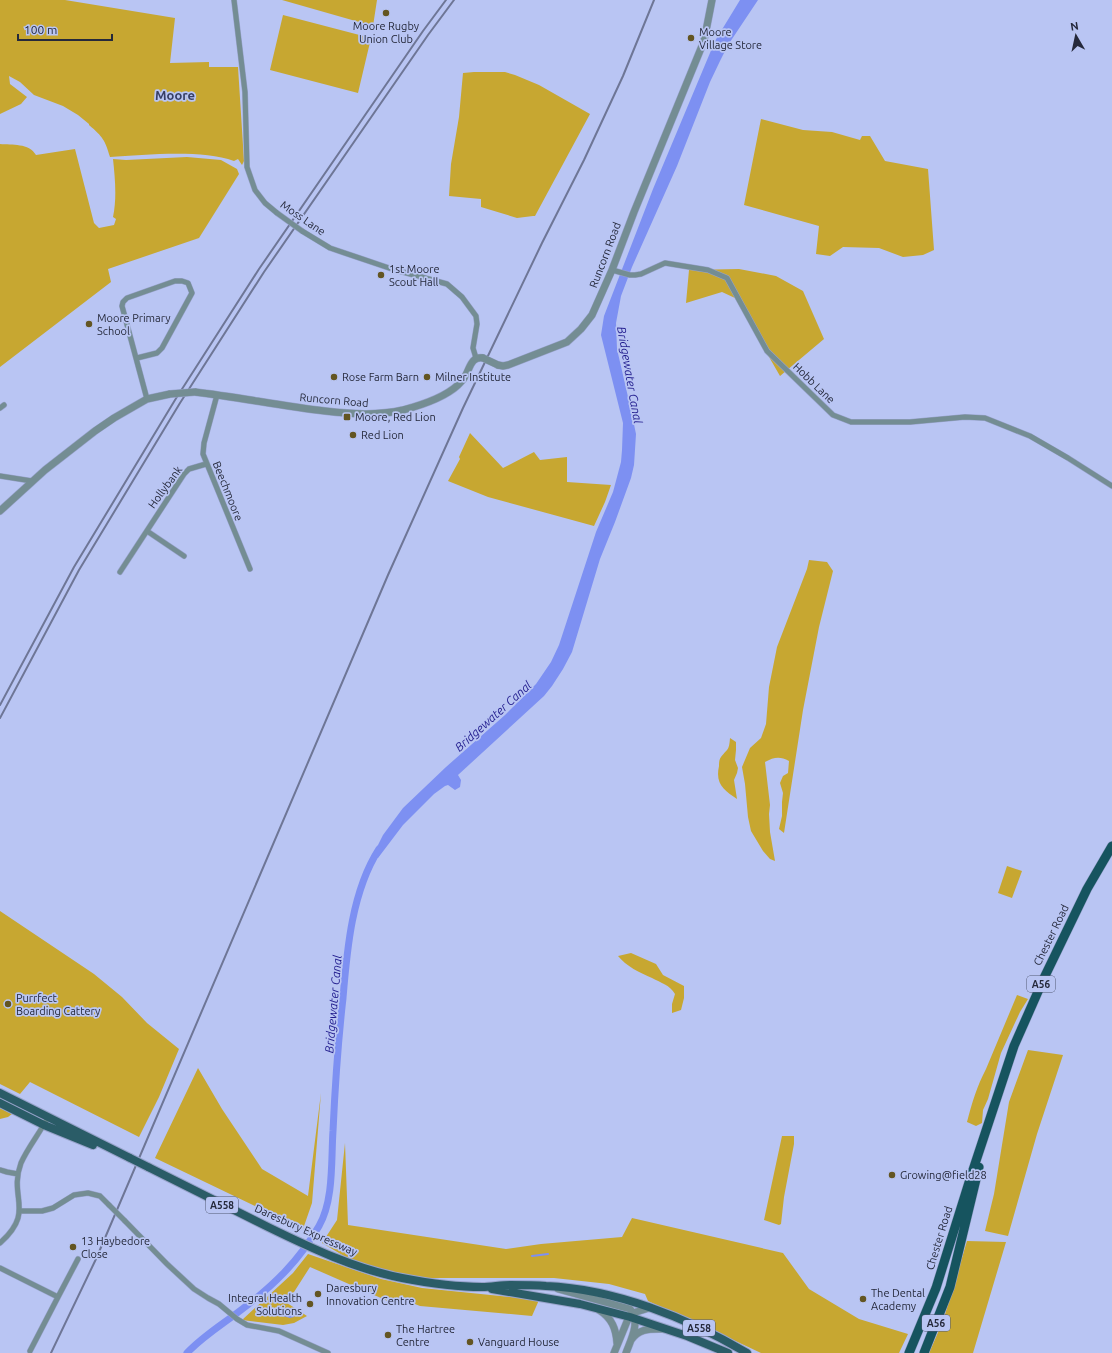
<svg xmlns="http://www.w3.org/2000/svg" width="1112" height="1353" font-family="Ubuntu,sans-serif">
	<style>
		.green { fill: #c7a731 }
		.water { fill: #7d90f2 }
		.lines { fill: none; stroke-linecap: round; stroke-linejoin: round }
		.stream { stroke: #7d90f2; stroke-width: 2 }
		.canal { stroke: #7d90f2; stroke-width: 7 }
		.minor-casing { stroke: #98a3cb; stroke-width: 6 }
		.tertiary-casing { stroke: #98a3cb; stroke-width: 8 }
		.primary-casing { stroke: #98a3cb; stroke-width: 10 }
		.trunk-casing { stroke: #98a3cb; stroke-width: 10 }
		.minor { stroke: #748d93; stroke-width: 5 }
		.tertiary { stroke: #748d93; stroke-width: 7 }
		.primary { stroke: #2a5c67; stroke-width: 8 }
		.trunk { stroke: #16545f; stroke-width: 9 }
		.rail { stroke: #6e7696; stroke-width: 2 }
		.minor-bridge-casing { stroke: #98a3cb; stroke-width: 6; stroke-linecap: butt }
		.tertiary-bridge-casing { stroke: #98a3cb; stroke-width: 8; stroke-linecap: butt }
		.primary-bridge-casing { stroke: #98a3cb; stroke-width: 10; stroke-linecap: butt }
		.minor-bridge { stroke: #748d93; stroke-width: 5 }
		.tertiary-bridge { stroke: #748d93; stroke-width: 7 }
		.primary-bridge { stroke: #2a5c67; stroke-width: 8 }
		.poi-dot { fill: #635522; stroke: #b9c5f3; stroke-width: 1.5 }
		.labels { text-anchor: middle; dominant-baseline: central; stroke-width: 3.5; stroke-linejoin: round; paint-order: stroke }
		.shield { fill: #b9c5f3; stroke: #515872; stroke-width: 1 }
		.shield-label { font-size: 10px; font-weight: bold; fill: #25293b }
		.poi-label { font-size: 11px; fill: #25293b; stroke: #b9c5f3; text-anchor: start }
		.street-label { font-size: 11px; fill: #25293b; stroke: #b9c5f3 }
		.water-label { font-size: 12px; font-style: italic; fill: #221d8e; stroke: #b9c5f3 }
		.quarter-label { font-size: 13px; font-weight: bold; fill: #373f65; stroke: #b9c5f3 }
	</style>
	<rect width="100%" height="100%" fill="#b9c5f3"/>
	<path class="green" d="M 0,0 L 65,0 L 175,18 L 170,63 L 209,62 L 209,67 L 238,67 L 244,161 L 242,165 L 238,159 L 234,161 C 201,149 145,155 110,157 C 105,140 103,137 89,125 L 89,124 L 78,115 L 63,106 L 34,95 L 20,82 L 9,76 L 10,84 L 27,97 L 21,104 L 0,114 Z
		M 282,0 L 377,0 L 373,26 Z
		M 283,15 L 371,38 L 358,93 L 270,70 Z
		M 474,72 L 505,72 L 515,75 L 539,85 L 590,114 L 535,216 L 533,216 L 517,218 L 481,207 L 481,199 L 449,196 L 451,164 L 459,117 L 463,73 Z
		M 761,119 L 803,130 L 832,132 L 860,140 L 862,136 L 870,136 L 885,161 L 928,169 L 934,250 L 923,255 L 903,257 L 879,248 L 843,247 L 830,256 L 816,254 L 819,226 L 744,205 Z
		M 0,144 C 12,145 29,143 36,155 L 75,149 L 94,223 L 99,228 L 114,225 L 116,219 L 113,217 C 117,198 115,178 113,159 L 126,160 L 187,157 L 221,160 L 237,169 L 239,174 L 199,238 L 108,269 L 111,282 L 0,367 Z
		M 739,269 L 776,276 L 803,291 L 824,339 L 780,376 L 735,298 L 722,292 L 686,303 L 689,270 Z
		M 470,433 L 503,468 L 534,452 L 540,460 L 567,457 L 567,482 L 611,485 L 605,502 L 594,526 L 488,497 L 448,481 L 460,459 L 459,457 Z
		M 809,560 L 827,562 L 833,571 L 819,627 L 803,710 L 784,833 L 779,829 L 782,816 L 782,802 L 783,793 L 780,783 L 783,776 L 788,773 L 789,761 C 780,756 774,757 765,762 L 770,805 L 769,814 L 770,832 L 775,861 L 770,859 L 763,851 L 751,831 L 748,817 L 745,784 L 742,767 L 750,748 L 761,738 L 766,724 L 769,687 L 777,647 L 807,569 Z
		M 730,738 L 736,742 L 736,750 L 735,760 L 738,768 L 737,773 L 734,780 L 737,799 C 724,790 715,784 719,766 C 719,764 719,759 721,757 C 728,748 729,751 730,738 Z
		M 1007,866 L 1022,871 L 1012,898 L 998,893 Z
		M 0,911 L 94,974 L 122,997 L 147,1023 L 179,1049 L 159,1097 L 139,1137 L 30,1082 L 20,1094 L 0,1084 Z
		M 631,953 L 656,964 L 663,975 L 684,986 L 684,998 L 681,1010 L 672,1013 L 672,1004 L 675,994 C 670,985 661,983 652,978 C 640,973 626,966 618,956 Z
		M 1017,995 L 1028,999 L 1020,1012 L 1001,1053 L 988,1099 L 983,1110 L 982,1123 L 976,1126 L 967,1122 C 972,1103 977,1086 986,1069 Z
		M 1028,1050 L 1063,1055 L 1037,1134 L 1008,1236 L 985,1231 L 994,1194 L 1009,1102 Z
		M 198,1068 L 222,1109 L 262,1169 L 308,1196 L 321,1093 L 312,1203 L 303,1229 L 155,1158 Z
		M 0,1108 L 12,1114 L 8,1117 L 0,1119 Z
		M 782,1136 L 794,1136 L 794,1144 L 784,1197 L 781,1224 L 779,1225 L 764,1220 Z
		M 345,1143 L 348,1225 L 506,1249 L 541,1244 L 622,1237 L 632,1218 L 783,1253 L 809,1289 L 859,1319 L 908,1334 L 899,1353 L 761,1353 L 710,1329 L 648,1301 L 645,1294 L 609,1284 L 554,1278 L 402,1278 L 361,1266 L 322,1243 L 337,1220 Z
		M 967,1241 L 1006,1242 L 973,1353 L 929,1353 L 943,1321 Z
		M 308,1254 L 381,1279 L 422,1288 L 539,1300 L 532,1316 L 420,1306 L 407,1301 L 390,1302 L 310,1267 L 287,1303 L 307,1316 L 294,1323 L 283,1325 L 242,1320 L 293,1273 Z"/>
	<path class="water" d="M 740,0 L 758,0 L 728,45 L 720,61 L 710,82 L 677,166 L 632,267 L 621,296 L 616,323 L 617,349 L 631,410 L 636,434 L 634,465 L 631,478 L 615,522 L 600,559 L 572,652 L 563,669 L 552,686 L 544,696 L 458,775 L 461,780 L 460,787 L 455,790 L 448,785 L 445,786 L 434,794 L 403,825 L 378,858 L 373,855 L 383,835 L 403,808 L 446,767 L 505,715 L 536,684 L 551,662 L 559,645 L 596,532 L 613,492 L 621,462 L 622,450 L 623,423 L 601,335 L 604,316 L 653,189 L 715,41 Z
		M 282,1308 L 294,1312 L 295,1315 L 294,1317 L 290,1318 L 279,1315 Z"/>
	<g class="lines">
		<path class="stream" d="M 532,1256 L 548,1254"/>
		<path class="canal" d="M 187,1353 C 203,1336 223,1324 241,1310 C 273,1286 299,1261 319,1226 C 334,1200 331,1160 333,1131 C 335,1087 338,1042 343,998 C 347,949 352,891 379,849"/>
		<defs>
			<path id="minor" d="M 234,0 L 245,92 L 247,167 L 255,190 L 265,203 L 277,213
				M 302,231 L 330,248 L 392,269 L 447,284 L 462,297 L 476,316 L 477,324 L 473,348 L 476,358
				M 612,270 L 630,275 L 635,275 L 641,274 L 665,263 L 708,270 L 727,278 L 767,351 L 833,415 L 851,422 L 910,422 L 965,417 L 985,418 L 1030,436 L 1068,458 L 1112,486
				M 137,358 L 157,353 L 162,348 L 192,293 L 188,283 L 182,281 L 175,281 L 127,298 L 123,302 L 122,306 L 147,399
				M 217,395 L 204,443 L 203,454 L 250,569
				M 0,408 L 4,405
				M 0,476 L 32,481
				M 147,531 L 184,556
				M 120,572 L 184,474 L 189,469 L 206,464
				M 0,1170 L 7,1172 L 18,1174
				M 20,1211 L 42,1211 L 53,1208 L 74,1195 L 88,1193 L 100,1196 L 109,1205
				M 125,1221 L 167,1264 L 194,1289 L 208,1298 L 219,1304 L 237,1319 L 247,1325 L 279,1331 L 328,1353
				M 0,1243 C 36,1211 8,1198 21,1163 C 28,1147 40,1133 48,1117
				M 0,1268 L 58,1297 L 30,1351
				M 58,1297 L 78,1259"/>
			<path id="tertiary" d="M 498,365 L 503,366 L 508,365 L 567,342 L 581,329 L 592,315 L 612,270 L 634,212 L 704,41 L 712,0
				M 195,392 C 238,397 281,406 325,411 C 351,414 377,416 403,410 C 422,405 444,398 458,385 C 460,383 463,380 464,378 C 470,370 470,356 483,358
				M 0,511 L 45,470 L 95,431 L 114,418 L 147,399 L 170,394
				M 558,1289 L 630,1309 C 641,1322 631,1339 626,1353
				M 599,1310 C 612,1318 616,1329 617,1343
				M 631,1340 C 639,1328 650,1329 663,1329
				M 614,1353 L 628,1319 L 633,1313 L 649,1308"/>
			<path id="primary" d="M 0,1093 L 130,1158
				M 0,1103 L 44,1125 L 93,1145
				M 148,1167 C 188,1187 228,1207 268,1227 C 311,1248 355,1269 402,1278 C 428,1283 455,1287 482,1287 C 491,1287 501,1285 510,1285 C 522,1285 534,1285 546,1286 C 615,1289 688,1318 747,1353
				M 492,1289 L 580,1304 L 630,1317 L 687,1336 L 728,1353"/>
			<path id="trunk" d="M 909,1353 L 936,1288 L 971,1176 L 1014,1046 L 1044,978 L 1087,889 L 1112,846
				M 924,1353 L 950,1287 L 979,1167"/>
		</defs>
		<use href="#minor" class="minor-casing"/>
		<use href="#tertiary" class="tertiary-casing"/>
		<use href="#primary" class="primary-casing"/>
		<use href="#trunk" class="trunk-casing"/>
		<use href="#minor" class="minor"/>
		<use href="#tertiary" class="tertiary"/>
		<use href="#primary" class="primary"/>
		<use href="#trunk" class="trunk"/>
		<path class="rail" d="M 0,705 L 74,567 L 175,400 L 259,269 L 423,31 L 446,0
			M 0,718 L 79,570 L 180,403 L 264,272 L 428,35 L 454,0
			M 51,1353 L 96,1259 L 388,575 L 463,408 L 542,243 L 584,160 L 623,76 L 654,0"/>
		<defs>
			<path id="minor-bridge" d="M 277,213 L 302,231
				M 109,1205 L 125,1221"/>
			<path id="tertiary-bridge" d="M 483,358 L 498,365
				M 170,394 L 195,392"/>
			<path id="primary-bridge" d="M 130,1158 L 148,1167"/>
		</defs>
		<use href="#minor-bridge" class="minor-bridge-casing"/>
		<use href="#tertiary-bridge" class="tertiary-bridge-casing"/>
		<use href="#primary-bridge" class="primary-bridge-casing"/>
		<use href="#minor-bridge" class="minor-bridge"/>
		<use href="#tertiary-bridge" class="tertiary-bridge"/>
		<use href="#primary-bridge" class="primary-bridge"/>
	</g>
	<g class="poi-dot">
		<circle cx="386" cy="13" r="4"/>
		<circle cx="691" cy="38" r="4"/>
		<circle cx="381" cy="275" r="4"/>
		<circle cx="89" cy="324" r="4"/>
		<circle cx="334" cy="377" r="4"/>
		<circle cx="427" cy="377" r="4"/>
		<rect x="343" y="413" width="8" height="8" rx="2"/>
		<circle cx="353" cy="435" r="4"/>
		<circle cx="8" cy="1004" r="4"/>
		<circle cx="892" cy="1175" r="4"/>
		<circle cx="73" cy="1247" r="4"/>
		<circle cx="318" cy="1294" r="4"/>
		<circle cx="863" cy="1299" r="4"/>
		<circle cx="310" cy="1304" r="4"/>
		<circle cx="388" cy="1335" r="4"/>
		<circle cx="470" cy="1342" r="4"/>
	</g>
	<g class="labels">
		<g class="shield">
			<rect x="1027" y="976" width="28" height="16" rx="3"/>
			<rect x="206" y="1197" width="32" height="16" rx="3"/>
			<rect x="922" y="1315" width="28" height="16" rx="3"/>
			<rect x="683" y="1320" width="32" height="16" rx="3"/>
		</g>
		<g class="shield-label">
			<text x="1041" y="984">A56</text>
			<text x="222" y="1205">A558</text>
			<text x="936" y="1323">A56</text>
			<text x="699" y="1328">A558</text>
		</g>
		<g class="poi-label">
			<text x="386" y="26" text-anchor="middle">Moore Rugby<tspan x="386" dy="13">Union Club</tspan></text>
			<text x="699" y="32">Moore<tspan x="699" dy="13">Village Store</tspan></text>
			<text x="389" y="269">1st Moore<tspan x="389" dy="13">Scout Hall</tspan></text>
			<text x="97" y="318">Moore Primary<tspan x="97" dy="13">School</tspan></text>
			<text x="342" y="377">Rose Farm Barn</text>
			<text x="435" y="377">Milner Institute</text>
			<text x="355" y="417">Moore, Red Lion</text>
			<text x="361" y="435">Red Lion</text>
			<text x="16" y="998">Purrfect<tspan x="16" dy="13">Boarding Cattery</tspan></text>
			<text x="900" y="1175">Growing@field28</text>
			<text x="81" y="1241">13 Haybedore<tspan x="81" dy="13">Close</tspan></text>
			<text x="326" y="1288">Daresbury<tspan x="326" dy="13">Innovation Centre</tspan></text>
			<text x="871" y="1293">The Dental<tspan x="871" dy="13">Academy</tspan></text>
			<text x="302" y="1298" text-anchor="end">Integral Health<tspan x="302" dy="13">Solutions</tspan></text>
			<text x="396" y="1329">The Hartree<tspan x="396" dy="13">Centre</tspan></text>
			<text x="478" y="1342">Vanguard House</text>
		</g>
		<g class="street-label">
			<text transform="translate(303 218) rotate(35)">Moss Lane</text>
			<text transform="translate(605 255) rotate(-69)">Runcorn Road</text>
			<text transform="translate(814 383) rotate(44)">Hobb Lane</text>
			<text transform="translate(334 400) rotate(5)">Runcorn Road</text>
			<text transform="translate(165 487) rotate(-54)">Hollybank</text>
			<text transform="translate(228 491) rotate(68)">Beechmoore</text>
			<text transform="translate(1051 935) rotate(-64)">Chester Road</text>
			<text transform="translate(306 1230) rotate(24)">Daresbury Expressway</text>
			<text transform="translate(939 1238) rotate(-73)">Chester Road</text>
		</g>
		<g class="water-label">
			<text transform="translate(630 375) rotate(80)">Bridgewater Canal</text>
			<text transform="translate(493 716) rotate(-42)">Bridgewater Canal</text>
			<text transform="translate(333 1004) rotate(-85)">Bridgewater Canal</text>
		</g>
		<g class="quarter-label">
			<text x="175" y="95">Moore</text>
		</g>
	</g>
	<g transform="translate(1076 36) rotate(351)" stroke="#b9c5f3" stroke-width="3" paint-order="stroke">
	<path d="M0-3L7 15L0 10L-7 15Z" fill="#25293b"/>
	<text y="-6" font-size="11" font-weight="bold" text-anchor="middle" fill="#25293b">N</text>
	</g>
	<path d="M18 34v6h94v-6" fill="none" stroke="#25293b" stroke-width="2"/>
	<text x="24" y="34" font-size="12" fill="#25293b" stroke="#b9c5f3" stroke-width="3" paint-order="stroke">100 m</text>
</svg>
